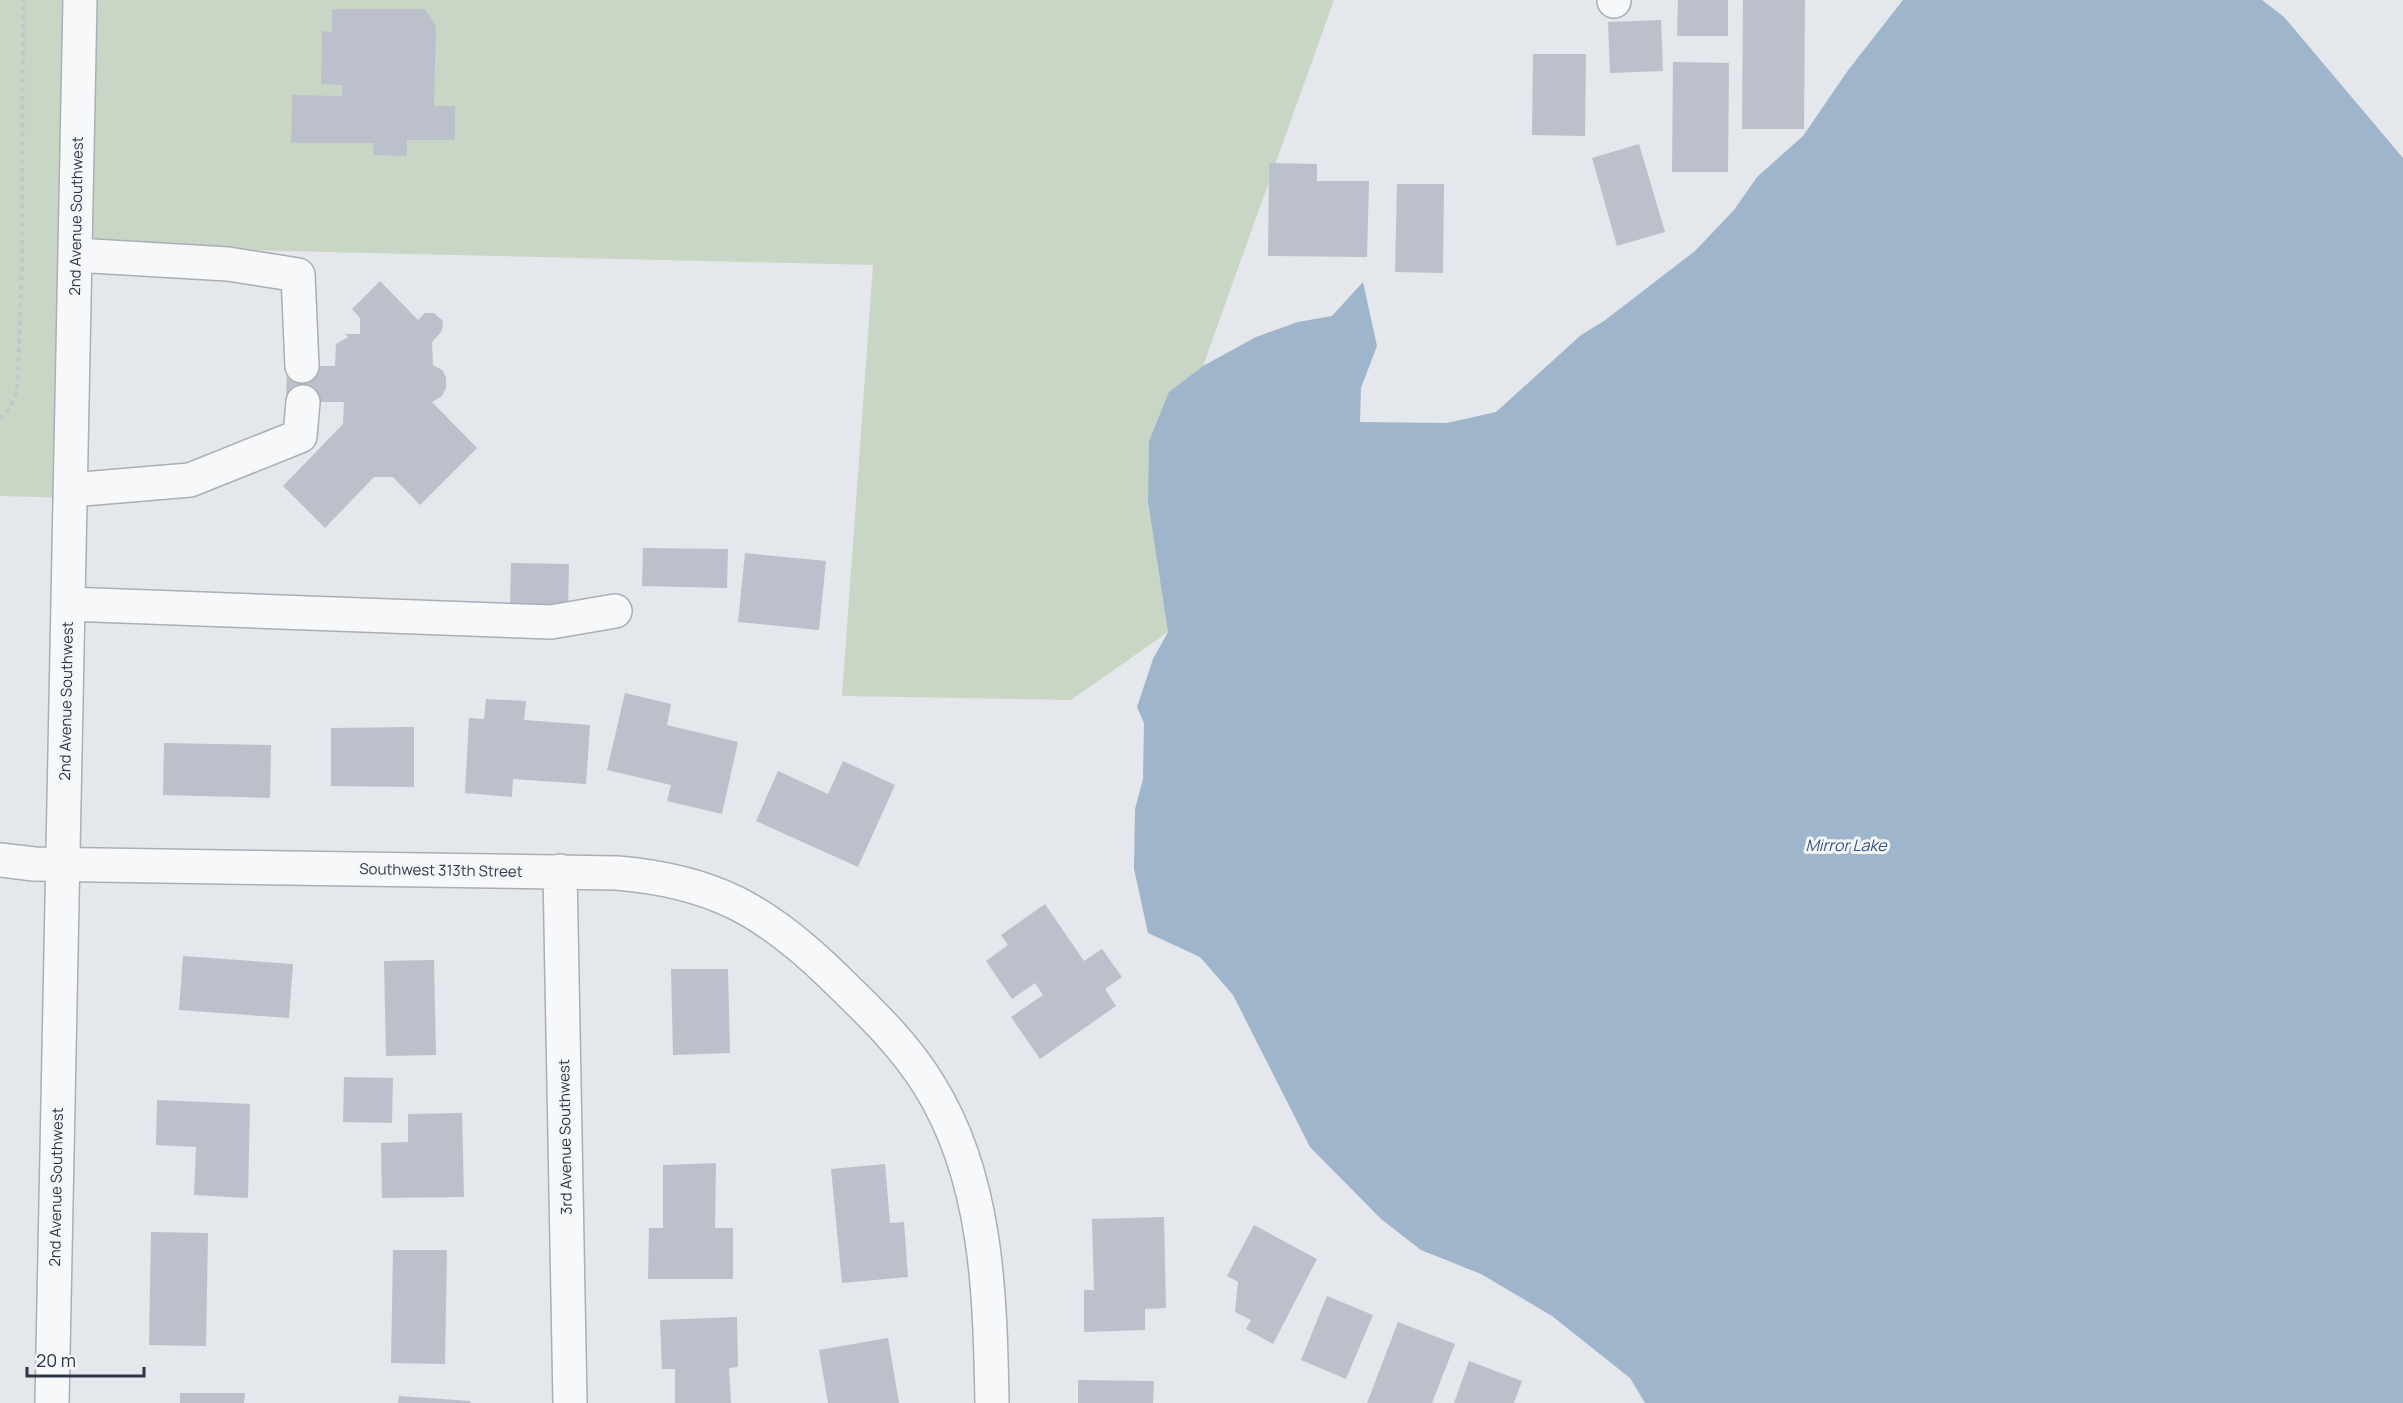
<svg xmlns="http://www.w3.org/2000/svg" width="2403" height="1403" font-family="Manrope,sans-serif">
	<style>
		.green { fill: #cad6c5 }
		.water { fill: #9fb5cb }
		.building { fill: #bbc0ca }
		.lines { fill: none; stroke-linecap: round; stroke-linejoin: round }
		.minor-casing { stroke: #a9aeb7; stroke-width: 36 }
		.path { stroke: #c2c5cb; stroke-width: 4; stroke-dasharray: 4.5 4.5; stroke-linecap: butt }
		.minor { stroke: #f7f8fa; stroke-width: 33 }
		.labels { text-anchor: middle; dominant-baseline: central; stroke-width: 6; stroke-linejoin: round; paint-order: stroke }
		.street-label { font-size: 15px; fill: #2b3545; stroke: #f4f6f9 }
		.water-label { font-size: 16px; font-style: italic; fill: #355479; stroke: #f4f6f9 }
	</style>
	<rect width="100%" height="100%" fill="#e4e7ec"/>
	<path class="green" d="M 0,0 L 1334,0 L 1203,366 L 1169,392 L 1161,580 L 1168,632 L 1071,700 L 842,696 L 873,265 L 76,246 L 71,498 L 0,496 Z"/>
	<path class="water" d="M 1903,0 L 2262,0 L 2284,17 L 2403,158 L 2403,1403 L 1645,1403 L 1630,1378 L 1552,1316 L 1481,1274 L 1421,1250 L 1381,1219 L 1310,1147 L 1233,995 L 1200,957 L 1148,933 L 1134,869 L 1135,809 L 1143,779 L 1144,723 L 1137,707 L 1153,659 L 1168,632 L 1148,501 L 1149,441 L 1169,392 L 1203,366 L 1256,337 L 1298,322 L 1332,316 L 1363,282 L 1377,346 L 1361,388 L 1360,422 L 1447,423 L 1496,412 L 1581,335 L 1604,321 L 1695,251 L 1734,210 L 1757,177 L 1803,136 L 1849,69 Z"/>
	<path class="building" d="M 1678,0 L 1728,0 L 1728,36 L 1677,36 Z
		M 1743,0 L 1805,0 L 1804,129 L 1742,129 Z
		M 332,9 L 425,9 L 436,27 L 434,106 L 455,106 L 455,140 L 407,140 L 407,156 L 373,155 L 374,143 L 291,143 L 292,95 L 342,96 L 342,85 L 321,84 L 322,31 L 332,32 Z
		M 1661,20 L 1663,71 L 1610,73 L 1608,22 Z
		M 1533,54 L 1586,54 L 1585,136 L 1532,135 Z
		M 1673,62 L 1729,63 L 1728,172 L 1672,172 Z
		M 1639,144 L 1665,232 L 1617,246 L 1592,158 Z
		M 1269,163 L 1317,164 L 1317,181 L 1369,181 L 1367,257 L 1268,256 Z
		M 1397,184 L 1444,184 L 1443,273 L 1395,272 Z
		M 380,281 L 418,320 L 425,313 L 434,313 L 443,321 L 442,331 L 432,342 L 433,365 L 442,370 L 446,377 L 446,388 L 442,396 L 432,402 L 477,448 L 420,505 L 393,477 L 374,477 L 325,528 L 283,486 L 343,424 L 344,402 L 286,402 L 287,366 L 335,366 L 336,344 L 348,337 L 345,334 L 360,334 L 360,318 L 352,309 Z
		M 643,548 L 728,549 L 727,588 L 642,586 Z
		M 745,553 L 826,561 L 819,630 L 738,622 Z
		M 511,563 L 569,564 L 568,608 L 510,607 Z
		M 625,693 L 671,704 L 667,725 L 738,742 L 722,814 L 667,801 L 671,785 L 607,770 Z
		M 486,699 L 526,701 L 524,720 L 590,725 L 586,784 L 513,779 L 512,797 L 465,793 L 469,718 L 484,719 Z
		M 414,727 L 414,787 L 331,786 L 331,728 Z
		M 164,743 L 271,745 L 270,798 L 163,795 Z
		M 843,761 L 895,785 L 858,867 L 756,821 L 778,771 L 828,794 Z
		M 1045,904 L 1084,961 L 1102,949 L 1122,977 L 1105,989 L 1116,1006 L 1040,1059 L 1011,1017 L 1043,995 L 1035,983 L 1012,999 L 986,961 L 1008,945 L 1001,935 Z
		M 183,956 L 293,964 L 289,1018 L 179,1010 Z
		M 434,960 L 436,1055 L 386,1056 L 384,961 Z
		M 671,969 L 728,969 L 730,1053 L 673,1055 Z
		M 344,1077 L 393,1078 L 392,1123 L 343,1122 Z
		M 157,1100 L 250,1104 L 248,1198 L 194,1195 L 196,1147 L 156,1145 Z
		M 462,1113 L 464,1197 L 382,1198 L 381,1143 L 408,1142 L 408,1114 Z
		M 716,1163 L 715,1228 L 733,1228 L 733,1279 L 648,1279 L 649,1228 L 663,1228 L 663,1165 Z
		M 885,1164 L 890,1223 L 904,1222 L 908,1277 L 842,1283 L 831,1169 Z
		M 1164,1217 L 1166,1308 L 1145,1309 L 1145,1330 L 1084,1332 L 1084,1290 L 1094,1290 L 1092,1219 Z
		M 1254,1225 L 1317,1259 L 1273,1344 L 1246,1329 L 1251,1320 L 1235,1312 L 1238,1282 L 1227,1276 Z
		M 151,1232 L 208,1233 L 206,1346 L 149,1345 Z
		M 393,1250 L 447,1250 L 445,1364 L 391,1363 Z
		M 1327,1296 L 1373,1315 L 1346,1379 L 1301,1360 Z
		M 737,1317 L 738,1367 L 729,1368 L 731,1403 L 675,1403 L 675,1369 L 662,1369 L 660,1320 Z
		M 1398,1322 L 1455,1344 L 1432,1403 L 1367,1403 Z
		M 888,1338 L 899,1403 L 828,1403 L 819,1350 Z
		M 1469,1361 L 1522,1381 L 1514,1403 L 1454,1403 Z
		M 1078,1380 L 1154,1381 L 1153,1403 L 1078,1403 Z
		M 180,1393 L 245,1393 L 244,1403 L 180,1403 Z
		M 399,1396 L 470,1401 L 470,1403 L 398,1403 Z"/>
	<g class="lines">
		<defs>
			<path id="minor" d="M 1614,0 L 1614,1
				M 75,255 L 228,264 L 298,275 L 302,366
				M 71,490 L 190,480 L 300,436 L 303,402
				M 68,604 L 551,622 L 615,611
				M 0,860 L 34,864 L 617,873 C 713,881 765,910 833,976 C 868,1010 904,1044 929,1085 C 988,1179 990,1296 992,1403
				M 560,871 L 570,1403
				M 52,1403 L 80,0"/>
		</defs>
		<use href="#minor" class="minor-casing"/>
		<path class="path" d="M 0,419 L 10,408 L 17,392 L 18,371 L 22,267 L 23,0"/>
		<use href="#minor" class="minor"/>
	</g>
	<g class="labels">
		<g class="street-label">
			<text transform="translate(76 216) rotate(-89)">2nd Avenue Southwest</text>
			<text transform="translate(66 701) rotate(-89)">2nd Avenue Southwest</text>
			<text transform="translate(441 870) rotate(1)">Southwest 313th Street</text>
			<text transform="translate(565 1137) rotate(-91)">3rd Avenue Southwest</text>
			<text transform="translate(56 1187) rotate(-89)">2nd Avenue Southwest</text>
		</g>
		<g class="water-label">
			<text x="1846" y="845">Mirror Lake</text>
		</g>
	</g>
	<path d="M27 1367v9h117v-9" fill="none" stroke="#2b3545" stroke-width="3"/>
	<text x="36" y="1367" font-size="18" fill="#2b3545" stroke="#f4f6f9" stroke-width="4.5" paint-order="stroke">20 m</text>
</svg>
